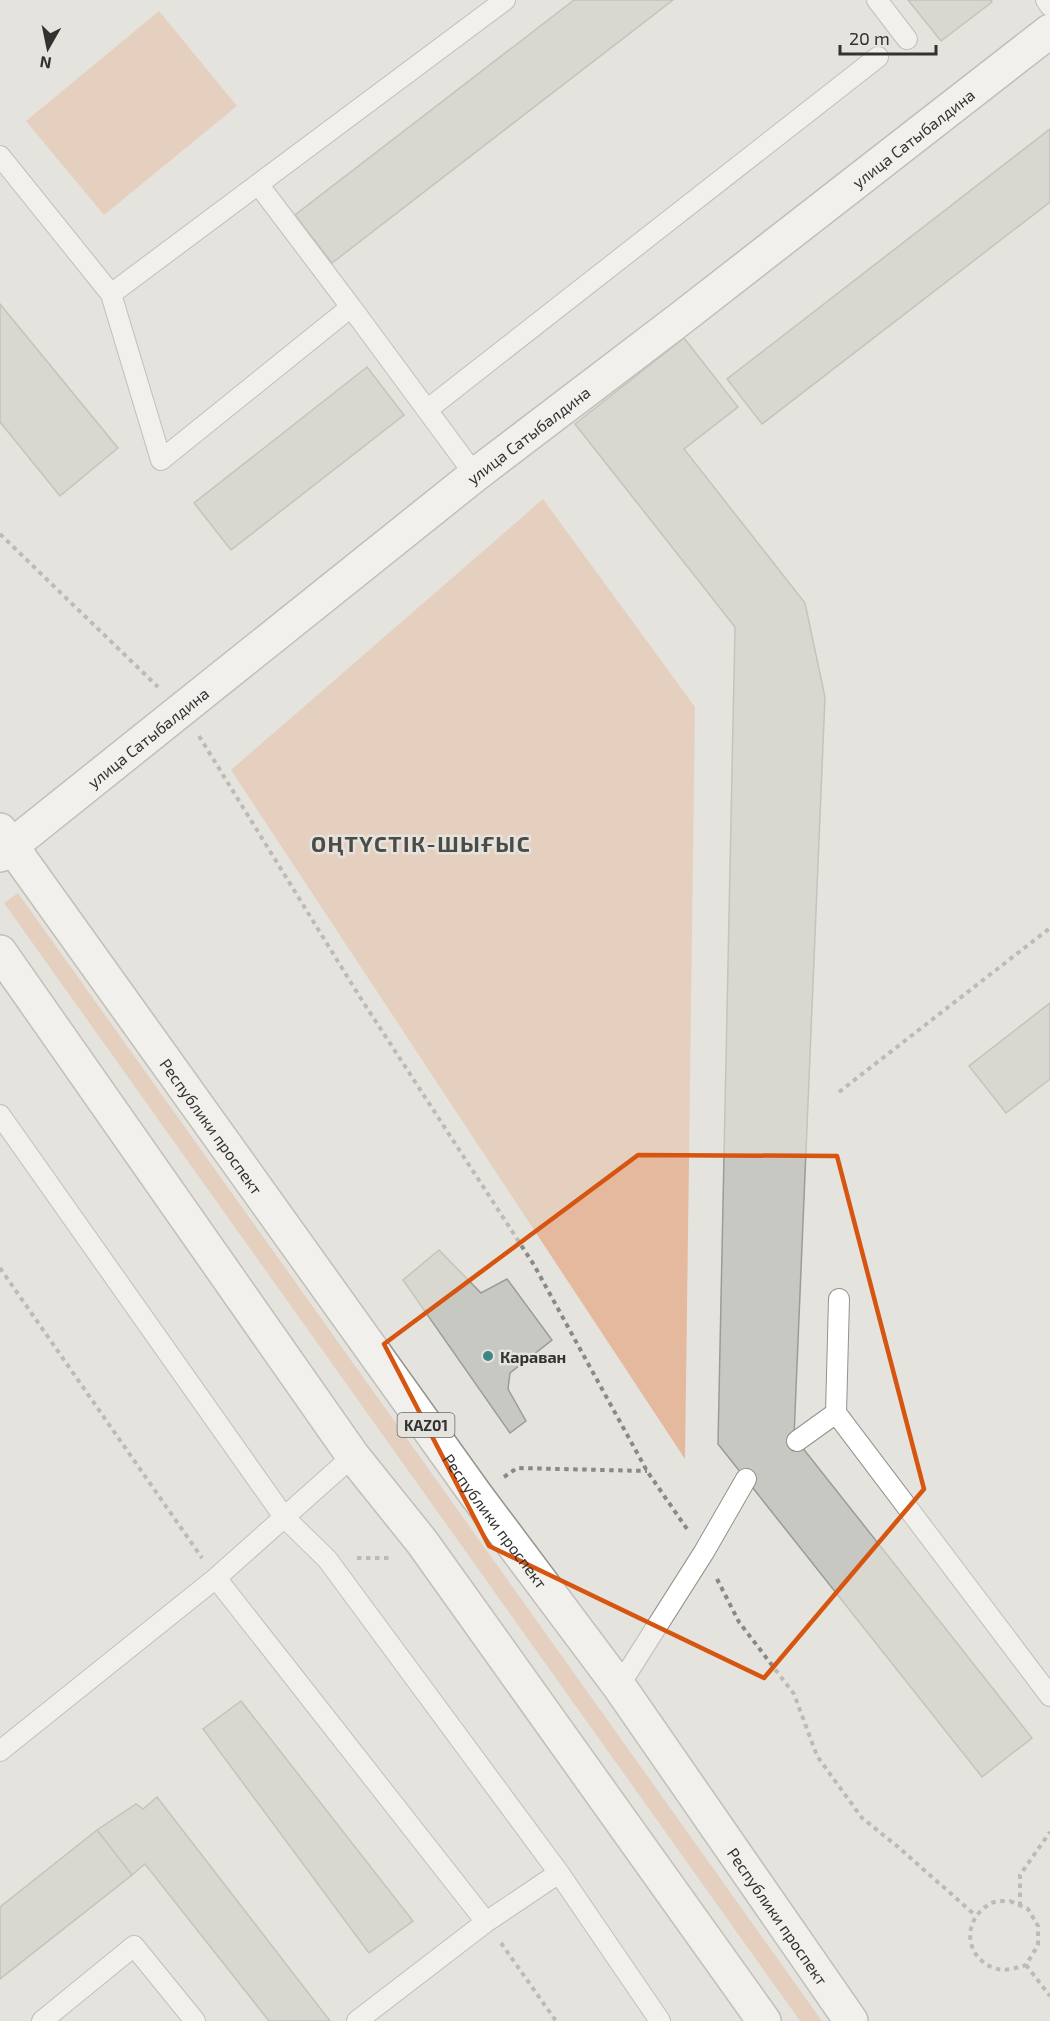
<svg xmlns="http://www.w3.org/2000/svg" width="1050" height="2021" font-family="'Exo 2',sans-serif">
	<style>
		.green { fill: #e4b99d }
		.building { fill: #c7c8c2; stroke: #9b9c96; stroke-width: 1.5 }
		.lines { fill: none; stroke-linecap: round; stroke-linejoin: round }
		.service-casing { stroke: #94928c; stroke-width: 22 }
		.tertiary-casing { stroke: #94928c; stroke-width: 36 }
		.trunk-casing { stroke: #94928c; stroke-width: 36 }
		.path { stroke: #8b8985; stroke-width: 4; stroke-dasharray: 4.5 4.5; stroke-linecap: butt }
		.service { stroke: #fff; stroke-width: 20 }
		.tertiary { stroke: #fff; stroke-width: 33 }
		.trunk { stroke: #fff; stroke-width: 33 }
		.marked { fill: none; stroke: #d65510; stroke-width: 4.5; stroke-linejoin: round }
		.poi-dot { fill: #408784; stroke: #e5e3dd; stroke-width: 2 }
		.labels { text-anchor: middle; dominant-baseline: central; stroke-width: 5; stroke-linejoin: round; paint-order: stroke }
		.shield { fill: #e5e3dd; stroke: #686764; stroke-width: 1.5 }
		.shield-label { font-size: 15px; font-weight: bold; fill: #333230 }
		.street-label { font-size: 16px; fill: #333230; stroke: #e5e3dd }
		.poi-label { font-size: 16px; font-weight: bold; fill: #333230; stroke: #e5e3dd; text-anchor: start }
		.district-label { font-size: 22px; font-weight: bold; letter-spacing: 1.5px; fill: #4c4b46; stroke: #e5e3dd }
	</style>
	<rect width="100%" height="100%" fill="#e5e3dd"/>
	<path class="green" d="M 159,11 L 237,106 L 104,215 L 26,121 Z
		M 543,499 L 695,707 L 685,1459 L 231,770 Z
		M 18,893 L 822,2021 L 800,2021 L 4,903 Z"/>
	<path class="building" d="M 574,0 L 673,0 L 332,263 L 295,215 Z
		M 908,0 L 991,0 L 992,2 L 941,41 Z
		M 1050,129 L 1050,202 L 762,424 L 727,379 Z
		M 0,304 L 118,448 L 60,496 L 0,422 Z
		M 684,338 L 738,407 L 684,449 L 805,603 L 825,697 L 794,1437 L 1032,1738 L 982,1777 L 718,1444 L 735,627 L 575,424 Z
		M 367,367 L 404,415 L 231,550 L 194,503 Z
		M 1050,1003 L 1050,1079 L 1006,1113 L 969,1066 Z
		M 439,1250 L 481,1293 L 507,1279 L 552,1340 L 510,1373 L 508,1389 L 526,1421 L 510,1433 L 403,1280 Z
		M 241,1701 L 413,1921 L 369,1953 L 203,1729 Z
		M 157,1797 L 330,2021 L 269,2021 L 145,1864 L 132,1875 L 97,1830 L 136,1804 L 143,1809 Z
		M 97,1830 L 132,1875 L 0,1979 L 0,1907 Z"/>
	<g class="lines">
		<defs>
			<path id="service" d="M 877,0 L 907,39
				M 1046,0 L 1050,6
				M 0,156 L 111,294 L 161,460 L 351,307 L 475,475
				M 258,184 L 351,307
				M 111,294 L 505,0
				M 428,409 L 878,57
				M 0,1115 L 284,1517 L 327,1559 L 559,1873
				M 836,1413 L 839,1299
				M 797,1441 L 836,1413 L 1050,1696
				M 216,1578 L 486,1922
				M 619,1686 L 704,1552 L 746,1479
				M 0,1751 L 216,1578 L 353,1456
				M 42,2021 L 134,1946 L 195,2021
				M 357,2021 L 486,1922 L 559,1873 L 660,2021"/>
			<g id="tertiary">
				<path id="s1" d="M 0,855 L 475,475 L 680,319 L 1050,31"/>
			</g>
			<g id="trunk">
				<path id="s2" d="M 0,830 L 476,1495 L 619,1686 L 851,2021"/>
				<path d="M 0,952 L 353,1456 L 422,1542 L 764,2021"/>
			</g>
		</defs>
		<use href="#service" class="service-casing"/>
		<use href="#tertiary" class="tertiary-casing"/>
		<use href="#trunk" class="trunk-casing"/>
		<path class="path" d="M 0,534 L 158,687
			M 199,736 L 358,994 L 534,1265 L 647,1471 L 687,1529
			M 839,1092 L 1050,928
			M 0,1268 L 202,1558
			M 504,1477 L 517,1468 L 647,1471
			M 357,1558 L 392,1558
			M 717,1579 L 739,1622 L 794,1694 L 817,1756 L 862,1818 L 897,1846 L 975,1915
			M 1010,1901 L 1028,1909 L 1038,1926 L 1038,1945 L 1026,1965 C 1016,1968 1004,1972 994,1968 C 967,1958 962,1926 984,1908 C 985,1907 990,1904 991,1903 C 997,1901 1004,1901 1010,1901 Z
			M 1020,1906 L 1020,1875 L 1050,1832
			M 501,1943 L 556,2021
			M 1026,1965 L 1050,1996"/>
		<use href="#service" class="service"/>
		<use href="#tertiary" class="tertiary"/>
		<use href="#trunk" class="trunk"/>
	</g>
	<path d="M0 0H1050V2021H0ZM 638,1155 L 837,1156 L 924,1489 L 764,1678 L 489,1546 L 384,1344 Z" fill="#e5e3dd" fill-opacity=".55" fill-rule="evenodd"/>
	<path class="marked" d="M 638,1155 L 837,1156 L 924,1489 L 764,1678 L 489,1546 L 384,1344 Z"/>
	<circle class="poi-dot" cx="488" cy="1356" r="6"/>
	<g class="labels">
		<rect class="shield" x="397.5" y="1413" width="57" height="24" rx="4.5"/>
		<g class="shield-label">
			<text x="426" y="1425">KАZ01</text>
		</g>
		<g class="street-label">
			<text stroke="none"><textPath href="#s1" startOffset="1161">улица Сатыбалдина</textPath></text>
			<text stroke="none"><textPath href="#s1" startOffset="675">улица Сатыбалдина</textPath></text>
			<text stroke="none"><textPath href="#s1" startOffset="189">улица Сатыбалдина</textPath></text>
			<text stroke="none"><textPath href="#s2" startOffset="364">Республики проспект</textPath></text>
			<text stroke="none"><textPath href="#s2" startOffset="850">Республики проспект</textPath></text>
			<text stroke="none"><textPath href="#s2" startOffset="1336">Республики проспект</textPath></text>
		</g>
		<g class="poi-label">
			<text x="500" y="1356">Караван</text>
		</g>
		<g class="district-label">
			<text x="421" y="843">ОҢТҮСТІК-ШЫҒЫС</text>
		</g>
	</g>
	<g transform="translate(48 48) rotate(189)" stroke="#e5e3dd" stroke-width="4.5" paint-order="stroke">
	<path d="M0-4.5L10 22L0 15L-10 22Z" fill="#333230"/>
	<text y="-9" font-size="16" font-weight="bold" text-anchor="middle" fill="#333230">N</text>
	</g>
	<path d="M840 45v9h96v-9" fill="none" stroke="#333230" stroke-width="3"/>
	<text x="849" y="45" font-size="18" fill="#333230" stroke="#e5e3dd" stroke-width="4.5" paint-order="stroke">20 m</text>
</svg>
